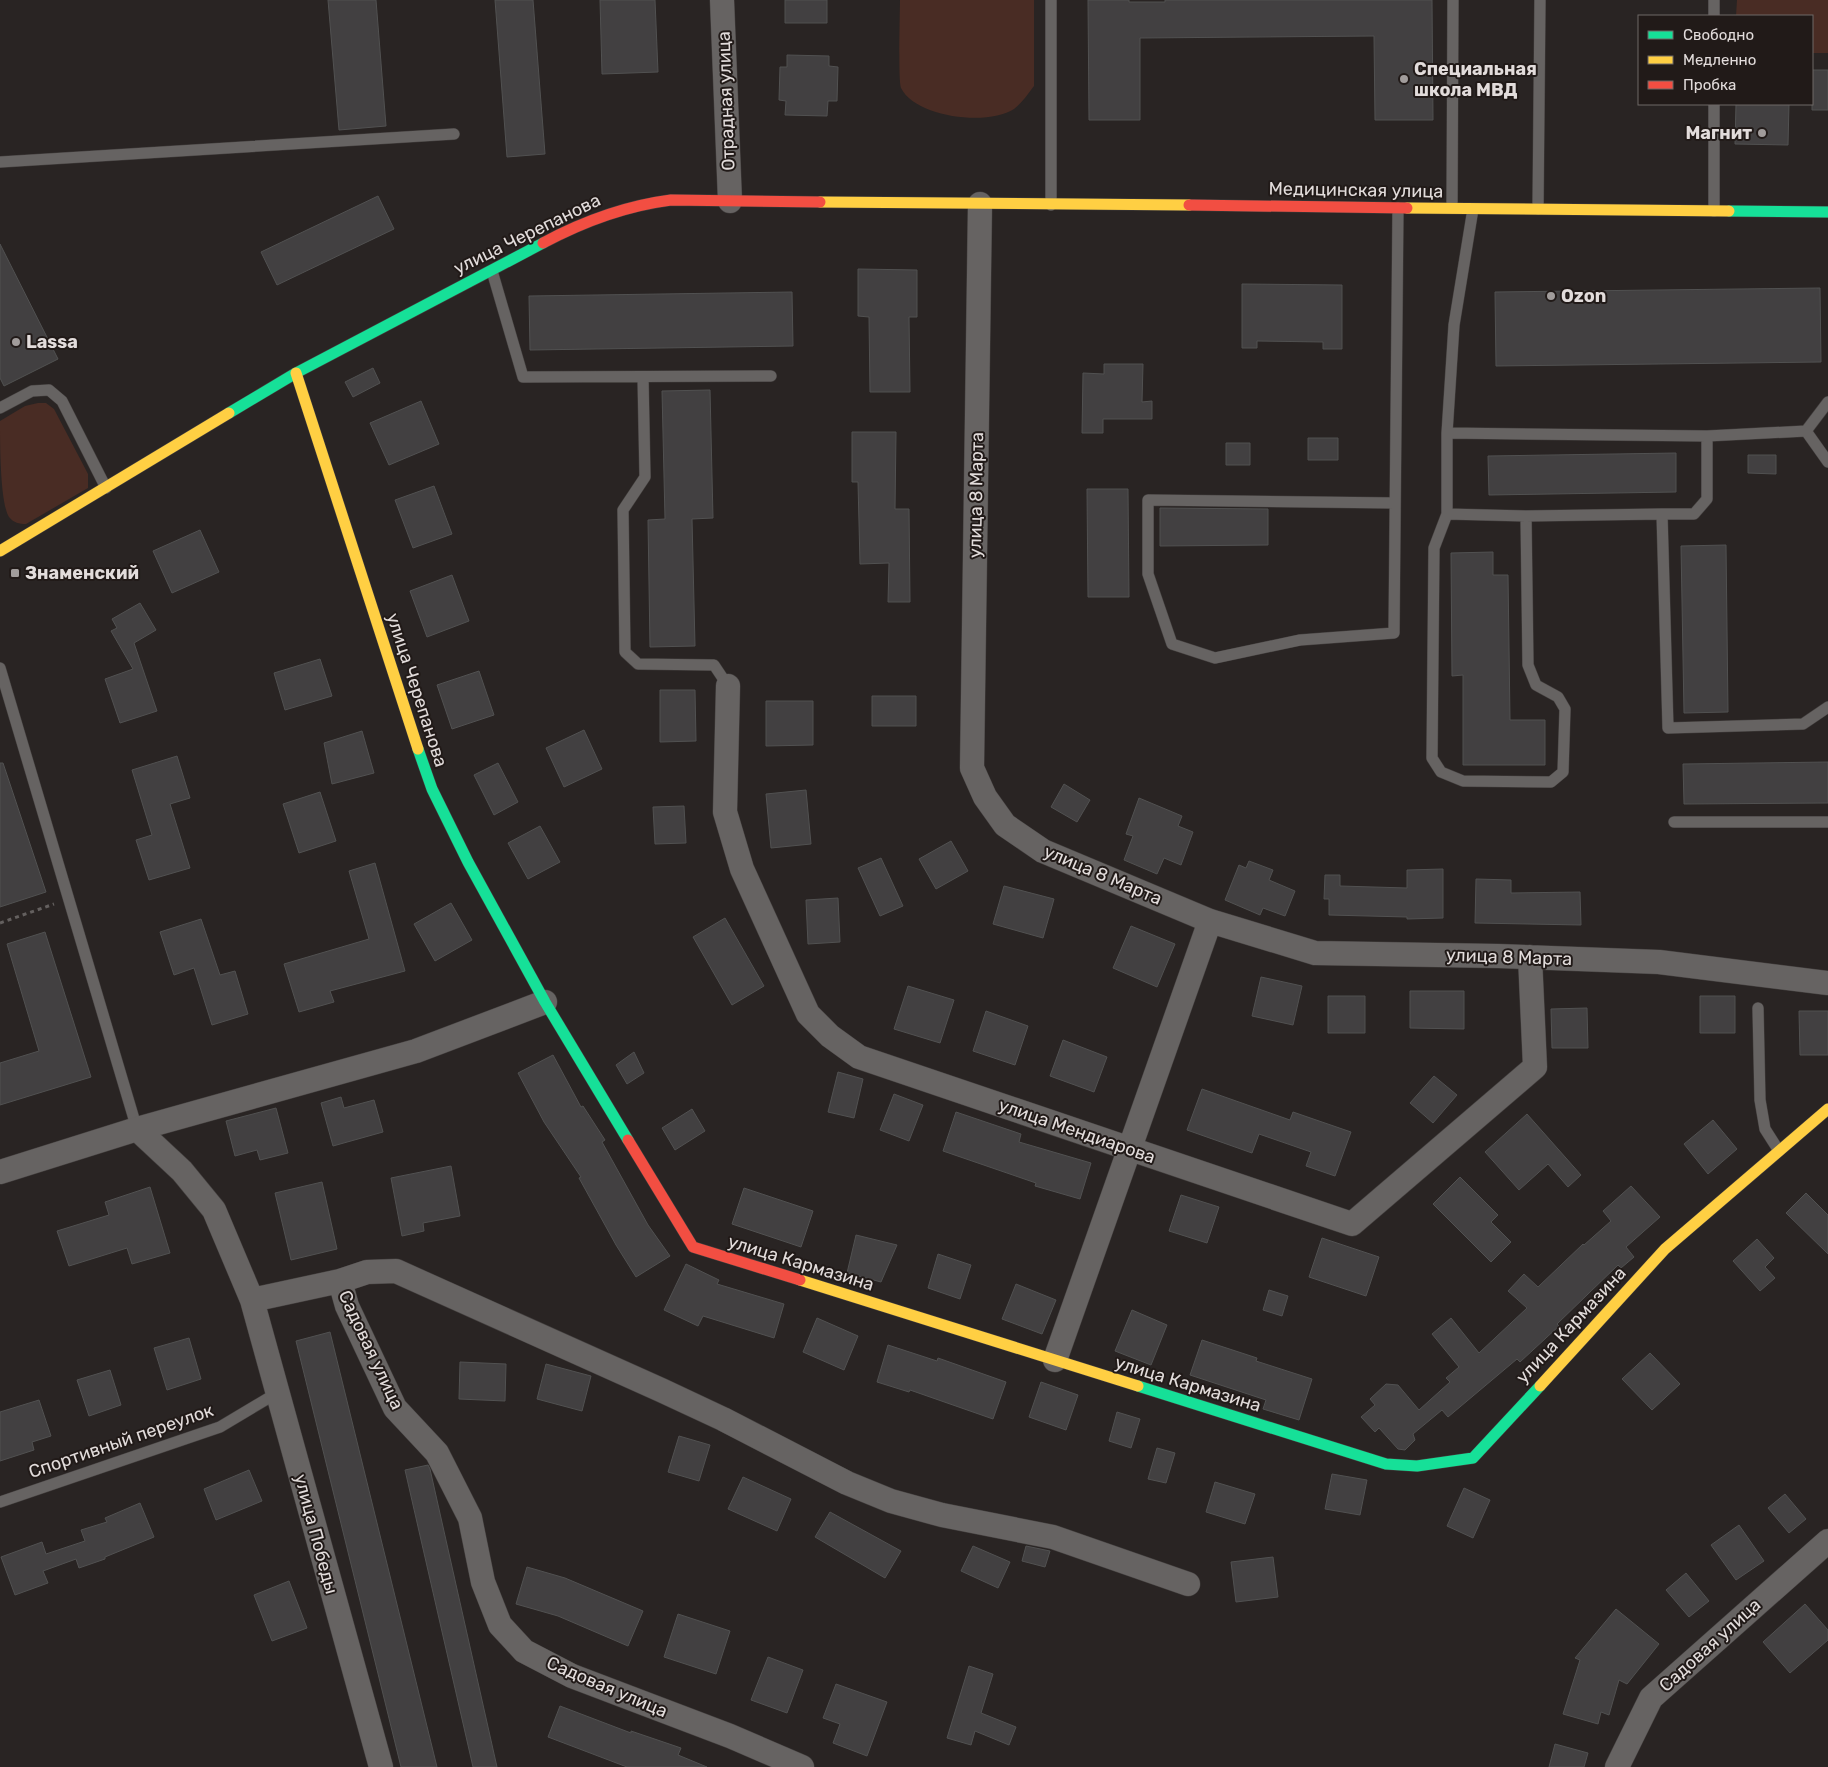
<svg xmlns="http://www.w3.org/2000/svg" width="1828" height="1767" font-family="Rubik,sans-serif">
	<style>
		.green { fill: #492c24 }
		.building { fill: #424041; stroke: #515151 }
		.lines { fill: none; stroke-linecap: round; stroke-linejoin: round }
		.lane-casing { stroke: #433f3e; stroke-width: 12 }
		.street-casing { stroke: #433f3e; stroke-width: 25 }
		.fast-casing { stroke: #433f3e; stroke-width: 12 }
		.slow-casing { stroke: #433f3e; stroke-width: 12 }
		.jam-casing { stroke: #433f3e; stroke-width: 12 }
		.path { stroke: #64605f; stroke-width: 3; stroke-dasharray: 4 4; stroke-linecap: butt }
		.lane { stroke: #666362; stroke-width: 11 }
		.street { stroke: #666362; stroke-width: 24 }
		.fast { stroke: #16e098; stroke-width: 11 }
		.slow { stroke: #ffcf43; stroke-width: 11 }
		.jam { stroke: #f24e42; stroke-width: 11 }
		.poi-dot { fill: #a19c9b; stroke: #211a18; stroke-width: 2 }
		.labels { text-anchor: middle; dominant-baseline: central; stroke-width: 4; stroke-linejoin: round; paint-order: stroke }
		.poi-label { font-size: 18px; font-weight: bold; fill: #e2dcdb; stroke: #211a18; text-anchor: start }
		.street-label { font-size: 18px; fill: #e2dcdb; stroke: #211a18 }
	</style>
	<rect width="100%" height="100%" fill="#292423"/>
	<path class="green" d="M 900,0 L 1034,0 L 1034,86 C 1028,94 1022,103 1014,109 C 989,126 916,118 901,88 C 898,81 900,13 900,0 Z
		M 1737,0 L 1828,0 L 1828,53 L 1812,53 L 1812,16 L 1736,16 Z
		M 38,403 L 46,403 L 54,409 L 88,474 L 88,488 L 26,524 C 19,524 14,523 9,517 C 0,503 0,442 0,421 L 25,406 Z"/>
	<path class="building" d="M 328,0 L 376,0 L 386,126 L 339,130 Z
		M 495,0 L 533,0 L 545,154 L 507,157 Z
		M 600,0 L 655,0 L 658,72 L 602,74 Z
		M 785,0 L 827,0 L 827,23 L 785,23 Z
		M 1088,0 L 1129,0 L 1129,2 L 1165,2 L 1165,0 L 1432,0 L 1433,120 L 1375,120 L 1374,36 L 1140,38 L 1140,120 L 1089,120 Z
		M 787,55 L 829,56 L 829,66 L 838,67 L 837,101 L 828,101 L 827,116 L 785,115 L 786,101 L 779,100 L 780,67 L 787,67 Z
		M 1812,70 L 1828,70 L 1828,110 L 1812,110 Z
		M 1736,104 L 1789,104 L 1788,145 L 1735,144 Z
		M 378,196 L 394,229 L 277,285 L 261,252 Z
		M 0,244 L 58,359 L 4,386 L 0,378 Z
		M 858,269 L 917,270 L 917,317 L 909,317 L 910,392 L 870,392 L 869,317 L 858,316 Z
		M 1242,284 L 1342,285 L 1342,349 L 1323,349 L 1323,342 L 1257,341 L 1257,348 L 1242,348 Z
		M 1820,288 L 1821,362 L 1496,366 L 1495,292 Z
		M 792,292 L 793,346 L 530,350 L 529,296 Z
		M 1104,364 L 1143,364 L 1142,402 L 1152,401 L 1152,419 L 1103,419 L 1103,433 L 1082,433 L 1083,373 L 1104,374 Z
		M 373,368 L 380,383 L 353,397 L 345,382 Z
		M 710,390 L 713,518 L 692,519 L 695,646 L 650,647 L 648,520 L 665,519 L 662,391 Z
		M 421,401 L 439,444 L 389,465 L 370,423 Z
		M 852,432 L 896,432 L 895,509 L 909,509 L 910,602 L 888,602 L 889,563 L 860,564 L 858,482 L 852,482 Z
		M 1308,438 L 1338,438 L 1338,460 L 1308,460 Z
		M 1226,443 L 1250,443 L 1250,465 L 1226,465 Z
		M 1676,453 L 1676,492 L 1489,495 L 1488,456 Z
		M 1748,455 L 1776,455 L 1776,474 L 1748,473 Z
		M 434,486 L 452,534 L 413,548 L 395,500 Z
		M 1087,489 L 1128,489 L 1129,597 L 1088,597 Z
		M 1160,508 L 1268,509 L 1268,545 L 1160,546 Z
		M 200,530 L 219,572 L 172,593 L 153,551 Z
		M 1726,545 L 1728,712 L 1684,713 L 1681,546 Z
		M 1493,552 L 1493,575 L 1508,575 L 1510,720 L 1545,720 L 1545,765 L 1463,765 L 1463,675 L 1452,676 L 1451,553 Z
		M 452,575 L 469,621 L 427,637 L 410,591 Z
		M 140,603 L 156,630 L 134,643 L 157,711 L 120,723 L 105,679 L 133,669 L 111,631 L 117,628 L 112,619 Z
		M 320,659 L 332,696 L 285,710 L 274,673 Z
		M 479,671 L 494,715 L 452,729 L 437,685 Z
		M 660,690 L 695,690 L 696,741 L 660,742 Z
		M 872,696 L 916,696 L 916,726 L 872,726 Z
		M 766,701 L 813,701 L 813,745 L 766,746 Z
		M 584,730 L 602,769 L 564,787 L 546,748 Z
		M 362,731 L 374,773 L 332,784 L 324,743 Z
		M 177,756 L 190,798 L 170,804 L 190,868 L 149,880 L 136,840 L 152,835 L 132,770 Z
		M 1828,762 L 1828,803 L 1684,804 L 1683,764 Z
		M 0,763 L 3,763 L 46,892 L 0,907 Z
		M 498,763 L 518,802 L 494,815 L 474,775 Z
		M 1064,784 L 1090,800 L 1077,822 L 1051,807 Z
		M 806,790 L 811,844 L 771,848 L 766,794 Z
		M 320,792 L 336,841 L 299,853 L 283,804 Z
		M 1139,798 L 1182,816 L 1178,826 L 1193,832 L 1181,865 L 1164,858 L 1157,874 L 1124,860 L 1133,836 L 1126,834 Z
		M 684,806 L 686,843 L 655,844 L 653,807 Z
		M 540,826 L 560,862 L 528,879 L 508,843 Z
		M 951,841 L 968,871 L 936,889 L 919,859 Z
		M 881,858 L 903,906 L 880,916 L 858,868 Z
		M 1249,861 L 1273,870 L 1269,880 L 1295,891 L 1285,916 L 1263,908 L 1260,915 L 1225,900 L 1239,865 L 1246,868 Z
		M 375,863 L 405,971 L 330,991 L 334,1002 L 299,1012 L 284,964 L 369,939 L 349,871 Z
		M 1443,869 L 1443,918 L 1407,919 L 1407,917 L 1329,915 L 1329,899 L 1324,899 L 1325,875 L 1340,875 L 1340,886 L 1407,888 L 1407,870 Z
		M 1476,879 L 1511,880 L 1511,893 L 1580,892 L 1581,925 L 1475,923 Z
		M 1004,886 L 1054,899 L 1043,938 L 993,924 Z
		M 838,898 L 840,942 L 808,944 L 806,900 Z
		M 451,903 L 472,940 L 435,961 L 414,924 Z
		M 725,918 L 764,986 L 732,1005 L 693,937 Z
		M 201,919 L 220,975 L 235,971 L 248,1014 L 212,1025 L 194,968 L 174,975 L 160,932 Z
		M 1131,926 L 1175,944 L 1157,987 L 1113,968 Z
		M 45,932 L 91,1077 L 0,1105 L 0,1063 L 39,1051 L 7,944 Z
		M 1261,977 L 1302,986 L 1293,1025 L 1252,1016 Z
		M 908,986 L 954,1000 L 940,1043 L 894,1029 Z
		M 1410,991 L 1464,991 L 1464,1029 L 1410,1028 Z
		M 1328,996 L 1365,996 L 1365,1033 L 1328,1033 Z
		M 1700,996 L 1735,996 L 1735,1033 L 1700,1033 Z
		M 1587,1008 L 1588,1048 L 1552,1048 L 1551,1009 Z
		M 986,1011 L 1028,1026 L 1015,1065 L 973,1051 Z
		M 1799,1011 L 1828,1011 L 1828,1055 L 1800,1055 Z
		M 1063,1040 L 1107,1057 L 1094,1092 L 1050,1076 Z
		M 634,1052 L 644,1073 L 627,1084 L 616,1065 Z
		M 553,1055 L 581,1107 L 583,1106 L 605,1140 L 602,1142 L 648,1225 L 670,1256 L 636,1277 L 616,1245 L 579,1178 L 581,1177 L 544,1122 L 518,1073 Z
		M 838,1072 L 863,1079 L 854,1118 L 828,1112 Z
		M 1434,1076 L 1457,1095 L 1433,1123 L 1410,1103 Z
		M 1202,1089 L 1290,1120 L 1293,1112 L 1351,1132 L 1335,1176 L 1306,1166 L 1311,1152 L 1259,1134 L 1252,1153 L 1187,1130 Z
		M 894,1094 L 923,1105 L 909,1141 L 880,1130 Z
		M 341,1097 L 344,1108 L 374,1100 L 383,1132 L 333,1146 L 321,1103 Z
		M 276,1108 L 288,1153 L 260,1160 L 257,1150 L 235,1156 L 226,1121 Z
		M 692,1109 L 705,1131 L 675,1150 L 662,1128 Z
		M 956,1112 L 1021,1134 L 1019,1142 L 1091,1163 L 1080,1199 L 1035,1186 L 1036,1183 L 943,1151 Z
		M 1527,1114 L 1581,1175 L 1568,1187 L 1548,1164 L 1519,1190 L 1485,1152 Z
		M 1713,1120 L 1737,1149 L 1708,1174 L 1684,1144 Z
		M 451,1166 L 460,1216 L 423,1223 L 424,1231 L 402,1236 L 391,1178 Z
		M 1460,1177 L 1498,1215 L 1491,1222 L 1511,1242 L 1491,1262 L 1433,1204 Z
		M 322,1182 L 337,1249 L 291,1260 L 275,1193 Z
		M 1631,1186 L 1660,1217 L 1626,1247 L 1634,1257 L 1621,1268 L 1618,1265 L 1557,1324 L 1559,1326 L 1520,1362 L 1517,1359 L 1448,1417 L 1442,1410 L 1413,1434 L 1415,1440 L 1405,1450 L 1398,1449 L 1379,1428 L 1375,1432 L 1361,1417 L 1375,1405 L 1370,1399 L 1386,1384 L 1398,1385 L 1419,1410 L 1450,1382 L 1446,1378 L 1459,1367 L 1432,1334 L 1451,1318 L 1479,1353 L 1527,1308 L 1508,1291 L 1524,1274 L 1538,1287 L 1583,1244 L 1584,1245 L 1611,1221 L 1603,1211 Z
		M 150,1187 L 170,1253 L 132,1264 L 127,1248 L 69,1266 L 57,1231 L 109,1215 L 105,1202 Z
		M 744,1188 L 813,1211 L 801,1247 L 732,1224 Z
		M 1806,1193 L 1828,1215 L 1828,1254 L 1786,1213 Z
		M 1181,1195 L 1219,1207 L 1207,1243 L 1169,1231 Z
		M 856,1235 L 897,1245 L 881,1282 L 847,1273 Z
		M 1322,1238 L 1379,1257 L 1366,1296 L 1309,1277 Z
		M 1757,1239 L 1774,1258 L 1765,1267 L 1775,1278 L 1760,1291 L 1733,1261 Z
		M 938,1254 L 971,1265 L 960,1299 L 928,1288 Z
		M 686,1264 L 719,1280 L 717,1284 L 784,1304 L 774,1338 L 703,1316 L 698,1326 L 664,1310 Z
		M 1016,1284 L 1056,1300 L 1042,1334 L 1002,1319 Z
		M 1269,1290 L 1288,1296 L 1282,1316 L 1263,1310 Z
		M 1132,1310 L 1167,1325 L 1151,1365 L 1115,1351 Z
		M 817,1318 L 858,1336 L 844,1370 L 803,1352 Z
		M 330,1332 L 437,1767 L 401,1767 L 296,1341 Z
		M 189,1338 L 201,1379 L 167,1390 L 154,1348 Z
		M 1202,1340 L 1257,1358 L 1256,1361 L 1312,1379 L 1299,1420 L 1263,1409 L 1266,1400 L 1190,1375 Z
		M 888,1345 L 937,1361 L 938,1358 L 1006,1382 L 993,1419 L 910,1390 L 909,1392 L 877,1382 Z
		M 1650,1353 L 1680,1384 L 1652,1410 L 1622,1379 Z
		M 460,1362 L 506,1364 L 505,1401 L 459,1399 Z
		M 546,1364 L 591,1376 L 582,1411 L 537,1399 Z
		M 110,1370 L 121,1405 L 89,1416 L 77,1380 Z
		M 1041,1382 L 1078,1395 L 1066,1430 L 1029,1417 Z
		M 39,1400 L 51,1436 L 32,1442 L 34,1450 L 0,1461 L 0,1412 Z
		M 1117,1412 L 1140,1419 L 1131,1448 L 1109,1441 Z
		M 679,1436 L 710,1445 L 699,1481 L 668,1472 Z
		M 1157,1448 L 1175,1453 L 1166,1483 L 1148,1479 Z
		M 428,1465 L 430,1469 L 497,1767 L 473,1767 L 405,1470 Z
		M 249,1470 L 262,1501 L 216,1520 L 204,1489 Z
		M 1332,1474 L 1367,1480 L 1360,1515 L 1325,1509 Z
		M 743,1477 L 791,1499 L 777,1531 L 728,1509 Z
		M 1215,1482 L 1255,1494 L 1245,1524 L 1206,1512 Z
		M 1464,1488 L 1490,1500 L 1473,1538 L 1447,1526 Z
		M 1785,1494 L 1806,1519 L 1789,1533 L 1768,1508 Z
		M 140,1503 L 154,1537 L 105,1557 L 105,1559 L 79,1568 L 76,1559 L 43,1571 L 48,1583 L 15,1595 L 1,1557 L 42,1542 L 46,1554 L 85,1541 L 81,1530 L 107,1522 L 105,1518 Z
		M 830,1512 L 901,1551 L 885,1578 L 815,1537 Z
		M 1739,1525 L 1764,1561 L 1736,1580 L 1711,1545 Z
		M 973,1546 L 1010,1562 L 998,1588 L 961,1571 Z
		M 1026,1546 L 1050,1551 L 1045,1567 L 1022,1561 Z
		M 1273,1557 L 1278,1597 L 1236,1602 L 1231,1562 Z
		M 527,1567 L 565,1578 L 643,1611 L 628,1646 L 558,1616 L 516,1604 Z
		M 1686,1573 L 1709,1601 L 1689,1617 L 1666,1590 Z
		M 289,1581 L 307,1628 L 272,1641 L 254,1595 Z
		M 1805,1604 L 1828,1630 L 1828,1640 L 1790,1673 L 1763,1642 Z
		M 1616,1609 L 1659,1644 L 1627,1684 L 1619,1680 L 1609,1715 L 1601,1712 L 1598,1724 L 1563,1714 L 1580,1660 L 1575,1658 Z
		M 678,1614 L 730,1631 L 716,1674 L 664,1657 Z
		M 768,1657 L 803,1670 L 787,1713 L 751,1700 Z
		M 969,1666 L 993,1674 L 981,1713 L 1016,1727 L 1009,1745 L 975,1731 L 971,1745 L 947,1738 Z
		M 836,1684 L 887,1702 L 867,1756 L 833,1743 L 840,1724 L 823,1718 Z
		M 560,1706 L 631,1733 L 631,1731 L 681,1748 L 678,1755 L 707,1767 L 627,1767 L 548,1737 Z
		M 1555,1744 L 1588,1753 L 1584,1767 L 1549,1767 Z"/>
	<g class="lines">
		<defs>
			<path id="lane" d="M 1714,16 L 1714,0
				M 0,162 L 454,134
				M 1051,205 L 1051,0
				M 1452,208 L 1453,0
				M 1538,209 L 1540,0
				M 1714,211 L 1714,104
				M 492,271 L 523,377 L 771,376
				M 643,377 L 645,477 L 623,510 L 625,652 L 638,664 L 714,665 L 728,686
				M 1828,402 L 1806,431 L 1707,436 L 1447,433 L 1447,514 L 1526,516 L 1662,514 L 1668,728 L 1803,724 L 1828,707
				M 0,408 L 32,391 L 49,390 L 62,401 L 106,488
				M 1806,431 L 1828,462
				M 1447,433 L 1454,325 L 1473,209
				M 1395,503 L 1148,500 L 1148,574 L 1172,644 L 1215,658 L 1300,640 L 1394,633 L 1398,208
				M 1447,514 L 1434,548 L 1432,758 L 1441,772 L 1463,781 L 1551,782 L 1563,772 L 1565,709 L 1558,697 L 1536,685 L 1528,665 L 1526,516
				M 1662,514 L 1694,514 L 1707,499 L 1707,436
				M 0,668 L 137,1129
				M 1674,822 L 1828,822
				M 1758,1008 L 1760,1100 L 1765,1129 L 1779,1151
				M 0,1502 L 220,1427 L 277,1393"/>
			<path id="street" d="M 722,0 L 730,201
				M 980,204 L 972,768 L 985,797 L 1005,825 L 1043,851 L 1210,921 L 1315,953 L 1498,956 L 1659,962 L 1828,983
				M 728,686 L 725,812 L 742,869 L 808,1014 L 830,1036 L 859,1057 L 1352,1224 L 1535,1067 L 1530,957
				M 137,1129 L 182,1171 L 214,1210 L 252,1300 L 381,1767
				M 0,1172 L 137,1129 L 416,1051 L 545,1002
				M 340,1281 L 347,1306 L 395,1408 L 437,1453 L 470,1518 L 483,1582 L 500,1625 L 524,1651 L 572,1676 L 730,1736 L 802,1767
				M 252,1300 L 340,1281 L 367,1272 L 396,1271 L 661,1390 L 723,1419 L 847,1483 L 891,1501 L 942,1515 L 1053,1537 L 1188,1584
				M 1055,1360 L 1210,921
				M 1617,1767 L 1651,1698 L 1828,1541"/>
			<path id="fast" d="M 1729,211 L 1828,212
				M 229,413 L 296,373 L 543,243
				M 418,749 L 432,789 L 468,862 L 545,1002 L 628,1140
				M 1138,1386 L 1386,1464 L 1417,1466 L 1473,1458 L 1540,1386"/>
			<path id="slow" d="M 820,202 L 1189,205
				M 1407,208 L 1729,211
				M 296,373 L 418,749
				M 0,551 L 229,413
				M 800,1280 L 1138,1386
				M 1540,1386 L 1665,1249 L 1828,1109"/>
			<path id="jam" d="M 1189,205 L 1407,208
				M 543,243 C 584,221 624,206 671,200 L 820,202
				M 628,1140 L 693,1247 L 800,1280"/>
		</defs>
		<use href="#lane" class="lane-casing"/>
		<use href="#street" class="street-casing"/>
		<use href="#fast" class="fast-casing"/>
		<use href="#slow" class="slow-casing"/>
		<use href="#jam" class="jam-casing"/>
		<path class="path" d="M 0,923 L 54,904"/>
		<use href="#lane" class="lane"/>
		<use href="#street" class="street"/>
		<use href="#fast" class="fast"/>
		<use href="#slow" class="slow"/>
		<use href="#jam" class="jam"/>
	</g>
	<g class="poi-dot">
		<circle cx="1404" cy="79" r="5"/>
		<circle cx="1762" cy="133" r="5"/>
		<circle cx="1551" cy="296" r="5"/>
		<circle cx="16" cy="342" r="5"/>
		<rect x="10" y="568" width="10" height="10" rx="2.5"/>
	</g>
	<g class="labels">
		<g class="poi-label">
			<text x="1414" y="69">Специальная<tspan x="1414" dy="21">школа МВД</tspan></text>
			<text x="1752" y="133" text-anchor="end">Магнит</text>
			<text x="1561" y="296">Ozon</text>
			<text x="26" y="342">Lassa</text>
			<text x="25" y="573">Знаменский</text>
		</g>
		<g class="street-label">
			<text transform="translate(726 101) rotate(-92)">Отрадная улица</text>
			<text transform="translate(1356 190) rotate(1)">Медицинская улица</text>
			<text transform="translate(527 234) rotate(-26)">улица Черепанова</text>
			<text transform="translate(976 495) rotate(-89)">улица 8 Марта</text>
			<text transform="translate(417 690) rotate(72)">улица Черепанова</text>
			<text transform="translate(1103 875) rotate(23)">улица 8 Марта</text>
			<text transform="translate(1509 957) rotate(2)">улица 8 Марта</text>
			<text transform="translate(1077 1131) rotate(19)">улица Мендиарова</text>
			<text transform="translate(801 1263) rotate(17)">улица Кармазина</text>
			<text transform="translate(1571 1325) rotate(-47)">улица Кармазина</text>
			<text transform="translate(371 1350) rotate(65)">Садовая улица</text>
			<text transform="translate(1188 1384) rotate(17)">улица Кармазина</text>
			<text transform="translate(121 1441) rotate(-19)">Спортивный переулок</text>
			<text transform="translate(316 1534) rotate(75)">улица Победы</text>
			<text transform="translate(1710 1645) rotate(-42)">Садовая улица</text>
			<text transform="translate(607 1687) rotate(23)">Садовая улица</text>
		</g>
	</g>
	<rect x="1638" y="15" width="175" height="90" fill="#211a18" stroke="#6e6866"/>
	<rect x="1648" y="31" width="25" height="8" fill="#16e098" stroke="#6e6866"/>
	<text x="1683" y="40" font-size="15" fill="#e2dcdb">Свободно</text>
	<rect x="1648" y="56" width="25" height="8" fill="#ffcf43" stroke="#6e6866"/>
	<text x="1683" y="65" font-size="15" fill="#e2dcdb">Медленно</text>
	<rect x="1648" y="81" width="25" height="8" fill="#f24e42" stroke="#6e6866"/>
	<text x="1683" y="90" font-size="15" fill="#e2dcdb">Пробка</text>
</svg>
